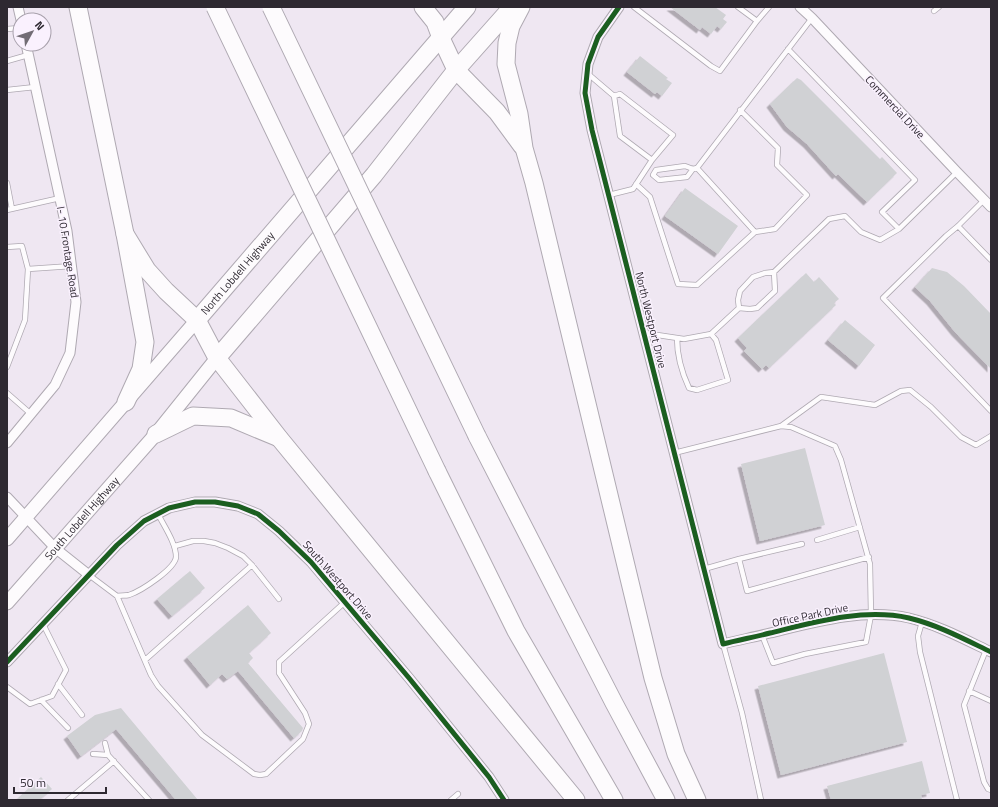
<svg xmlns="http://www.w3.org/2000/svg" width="998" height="807" font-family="'Titillium Web',sans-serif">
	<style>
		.building { fill: #d0d1d4; filter: url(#shadow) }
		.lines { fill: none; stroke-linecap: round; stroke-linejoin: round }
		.lane-casing { stroke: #afa9b2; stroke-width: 6 }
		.street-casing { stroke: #afa9b2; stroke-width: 11 }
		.secondary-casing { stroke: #afa9b2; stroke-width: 15 }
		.highway-casing { stroke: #afa9b2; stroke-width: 19 }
		.lane { stroke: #fdfbfd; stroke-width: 4.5 }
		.street { stroke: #fdfbfd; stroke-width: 9 }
		.secondary { stroke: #fdfbfd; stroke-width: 13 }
		.highway { stroke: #fdfbfd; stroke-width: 17 }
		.highway-bridge-casing { stroke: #afa9b2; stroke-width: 19; stroke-linecap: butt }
		.highway-bridge { stroke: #fdfbfd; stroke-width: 17 }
		.cycleway-casing { stroke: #faf1fe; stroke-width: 8 }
		.cycleway { stroke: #1b5e20; stroke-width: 5 }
		.labels { text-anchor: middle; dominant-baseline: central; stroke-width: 3; stroke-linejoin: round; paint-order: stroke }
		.street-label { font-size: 11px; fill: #2e2931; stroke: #faf1fe }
	</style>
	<defs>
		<filter id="shadow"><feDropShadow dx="-3.5" dy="3.5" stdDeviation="0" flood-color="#0004"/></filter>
	</defs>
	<rect width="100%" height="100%" fill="#efe7f2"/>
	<path class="building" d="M 670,7 L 715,7 L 726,15 L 723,19 L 727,22 L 721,29 L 717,26 L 711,34 L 702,27 L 700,30 Z
		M 640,56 L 668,78 L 666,79 L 672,83 L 662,96 L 657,92 L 655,94 L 627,72 Z
		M 797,78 L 801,80 L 880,159 L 882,157 L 897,173 L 867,202 L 838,174 L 836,176 L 807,144 L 787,127 L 770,104 Z
		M 685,188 L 738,226 L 718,254 L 665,216 Z
		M 932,268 L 947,272 L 964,286 L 991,314 L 991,369 L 955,332 L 930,301 L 915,287 Z
		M 806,273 L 814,282 L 819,277 L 839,299 L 834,303 L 836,305 L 769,368 L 766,365 L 762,369 L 744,351 L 747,348 L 738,338 Z
		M 845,320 L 875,345 L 859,366 L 828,340 Z
		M 805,448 L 825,525 L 760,541 L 741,464 Z
		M 190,571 L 205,588 L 172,616 L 157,599 Z
		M 248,605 L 271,633 L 249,653 L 253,658 L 248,663 L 303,728 L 302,731 L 294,738 L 238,671 L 227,679 L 222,674 L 210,685 L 187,657 Z
		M 884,653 L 907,742 L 781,775 L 758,686 Z
		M 121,708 L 198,800 L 176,800 L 116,729 L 81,756 L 67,736 L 95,715 Z
		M 922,761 L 930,793 L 921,795 L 922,800 L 831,800 L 827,786 Z
		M 41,777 L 52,789 L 39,800 L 16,800 Z"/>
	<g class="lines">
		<defs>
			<path id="lane" d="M 634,7 L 711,66 L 720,71 L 757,21 L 738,7
				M 934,11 L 939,7
				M 757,21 L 769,7
				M 7,29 L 20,28
				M 788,49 L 915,180 L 882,212 L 899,229
				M 7,61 L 28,55
				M 587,73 L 614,96
				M 7,90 L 35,87
				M 740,110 L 778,148 L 777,165 L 807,195 L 775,229 L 755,232
				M 693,169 L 687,177 L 659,180 L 653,175 L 656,170 L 685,166 L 693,169 L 697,168
				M 7,183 L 12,209
				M 636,184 L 650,197 L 678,284 L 697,285 L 755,232 L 697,168 L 812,18
				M 609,195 L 633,189 L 652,160 L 673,135 L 620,94 L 614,96 L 620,136 L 652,160
				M 984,200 L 958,226 L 946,236 L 883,298 L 991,411
				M 7,210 L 60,198
				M 958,226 L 991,260
				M 7,247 L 22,246 L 28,269
				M 739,308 L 750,309 L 757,308 L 775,291 L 774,272
				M 644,333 L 684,339 L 711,334 L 739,308 L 738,300 L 740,291 L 753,277 L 765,273 L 774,272 L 829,219 L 845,216 L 861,232 L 880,240 L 899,229 L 957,172
				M 677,338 C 677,355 682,373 689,388 L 697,390 L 728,380 L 716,340 L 711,334
				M 7,367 L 25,320 L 28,269 L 72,266
				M 7,393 L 31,414
				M 781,426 L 821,397 L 875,405 L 901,391 L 910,390 L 931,407 L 961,437 L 976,445 L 991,436
				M 674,453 L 781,426 L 791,427 L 835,446 L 841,460 L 870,564 L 871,615 L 866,642 L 805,654 L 773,663 L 762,635
				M 817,540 L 860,527
				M 175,546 L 193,541 L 204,541 L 215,543 L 228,548 L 243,556 L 252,565 L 279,599
				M 739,559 L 802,544
				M 704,569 L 739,559 L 747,591 L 869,557
				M 89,575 L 117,596 C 121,595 125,596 129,595 C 141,591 175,569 176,557 C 176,543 164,526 158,514
				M 117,596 L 151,675 L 158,686 L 202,735 L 254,774 L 260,775 L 266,774 L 303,739 L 309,724 L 305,713 L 279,673 L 279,662 L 345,602
				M 922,622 L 918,636 L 920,652 L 957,800
				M 723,644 L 742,713 L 761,800
				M 986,650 L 964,705 L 984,782 L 988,789 L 991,790
				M 145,660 L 252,565
				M 58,684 L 82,715
				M 7,687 L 30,704 L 52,696 L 66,670 L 43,624
				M 969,691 L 991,701
				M 41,700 L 68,728
				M 93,754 L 108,755 L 105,743
				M 108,755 L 149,800
				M 68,800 L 114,761
				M 451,800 L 458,794"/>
			<path id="street" d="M 18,7 L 21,20
				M 619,7 L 598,37 L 588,64 L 585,93 L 592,130 L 723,644 C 738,640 755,637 770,633 C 815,622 863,608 909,618 C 938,625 964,639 991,652
				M 800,7 L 812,18 L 957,172 L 991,207
				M 7,443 L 55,385 L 70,353 L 76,302 L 67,231 L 26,44
				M 7,497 L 55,548 L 89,575
				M 7,662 L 117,545 L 144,521 L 169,508 L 195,502 L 215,502 L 238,506 L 258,514 L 279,531 L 311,562 L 409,678 L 489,777 L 504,800"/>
			<g id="secondary">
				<path d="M 7,539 L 197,320"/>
				<path id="s1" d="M 7,603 L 156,434 L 217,358"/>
			</g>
			<g id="highway">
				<path d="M 78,7 L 125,234 L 145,342 L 141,369 L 126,402"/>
				<path d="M 423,7 L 435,22 L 441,38 L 456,70 L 497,112 L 522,146"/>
				<path d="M 521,7 L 511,26 L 507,43 L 506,64 L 519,114 L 524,148 L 534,183 L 653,678 L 676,754 L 697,800"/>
				<path d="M 125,234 L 147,270 L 166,291 L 197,320 L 217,358 L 280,439 L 576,800"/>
				<path id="s2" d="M 197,320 L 467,7"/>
				<path d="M 217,358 L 374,175 L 456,70 L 512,7"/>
				<path d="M 156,434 L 193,416 L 231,418 L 279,438"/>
				<path d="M 477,436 L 614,703 L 666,800"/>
				<path d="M 437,471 L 516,631 L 614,800"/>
			</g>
		</defs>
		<use href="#lane" class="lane-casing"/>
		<use href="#street" class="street-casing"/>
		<use href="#secondary" class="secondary-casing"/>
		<use href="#highway" class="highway-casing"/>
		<use href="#lane" class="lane"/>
		<use href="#street" class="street"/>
		<use href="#secondary" class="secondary"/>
		<use href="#highway" class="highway"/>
		<defs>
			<path id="highway-bridge" d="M 215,7 L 437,471
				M 271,7 L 477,436"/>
		</defs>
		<use href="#highway-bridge" class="highway-bridge-casing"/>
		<use href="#highway-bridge" class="highway-bridge"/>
		<defs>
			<path id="cycleway" d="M 619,7 L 598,37 L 588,64 L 585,93 L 592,130 L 723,644 C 738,640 755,637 770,633 C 815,622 863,608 909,618 C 938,625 964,639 991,652
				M 7,662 L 117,545 L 144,521 L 169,508 L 195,502 L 215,502 L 238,506 L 258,514 L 279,531 L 311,562 L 409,678 L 489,777 L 504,800"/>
		</defs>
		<use href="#cycleway" class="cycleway-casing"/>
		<use href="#cycleway" class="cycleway"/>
	</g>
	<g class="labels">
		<g class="street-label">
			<text transform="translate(895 107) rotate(47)">Commercial Drive</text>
			<text transform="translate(68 252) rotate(81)">I- 10 Frontage Road</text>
			<text stroke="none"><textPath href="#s2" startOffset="62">North Lobdell Highway</textPath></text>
			<text transform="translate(651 320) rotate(76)">North Westport Drive</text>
			<text stroke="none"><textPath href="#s1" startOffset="113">South Lobdell Highway</textPath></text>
			<text transform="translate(338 580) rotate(49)">South Westport Drive</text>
			<text transform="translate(810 615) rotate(-12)">Office Park Drive</text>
		</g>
	</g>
	<rect width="998" height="807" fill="none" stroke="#2e2931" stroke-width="16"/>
	<g transform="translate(32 32) rotate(50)"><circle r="19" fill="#faf1fe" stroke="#a8a1ac"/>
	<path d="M0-3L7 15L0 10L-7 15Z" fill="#726c75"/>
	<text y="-6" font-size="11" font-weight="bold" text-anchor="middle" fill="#2e2931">N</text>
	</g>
	<path d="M14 787v6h92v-6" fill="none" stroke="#2e2931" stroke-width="2"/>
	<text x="20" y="787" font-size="12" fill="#2e2931" stroke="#faf1fe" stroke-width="3" paint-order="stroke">50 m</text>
</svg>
